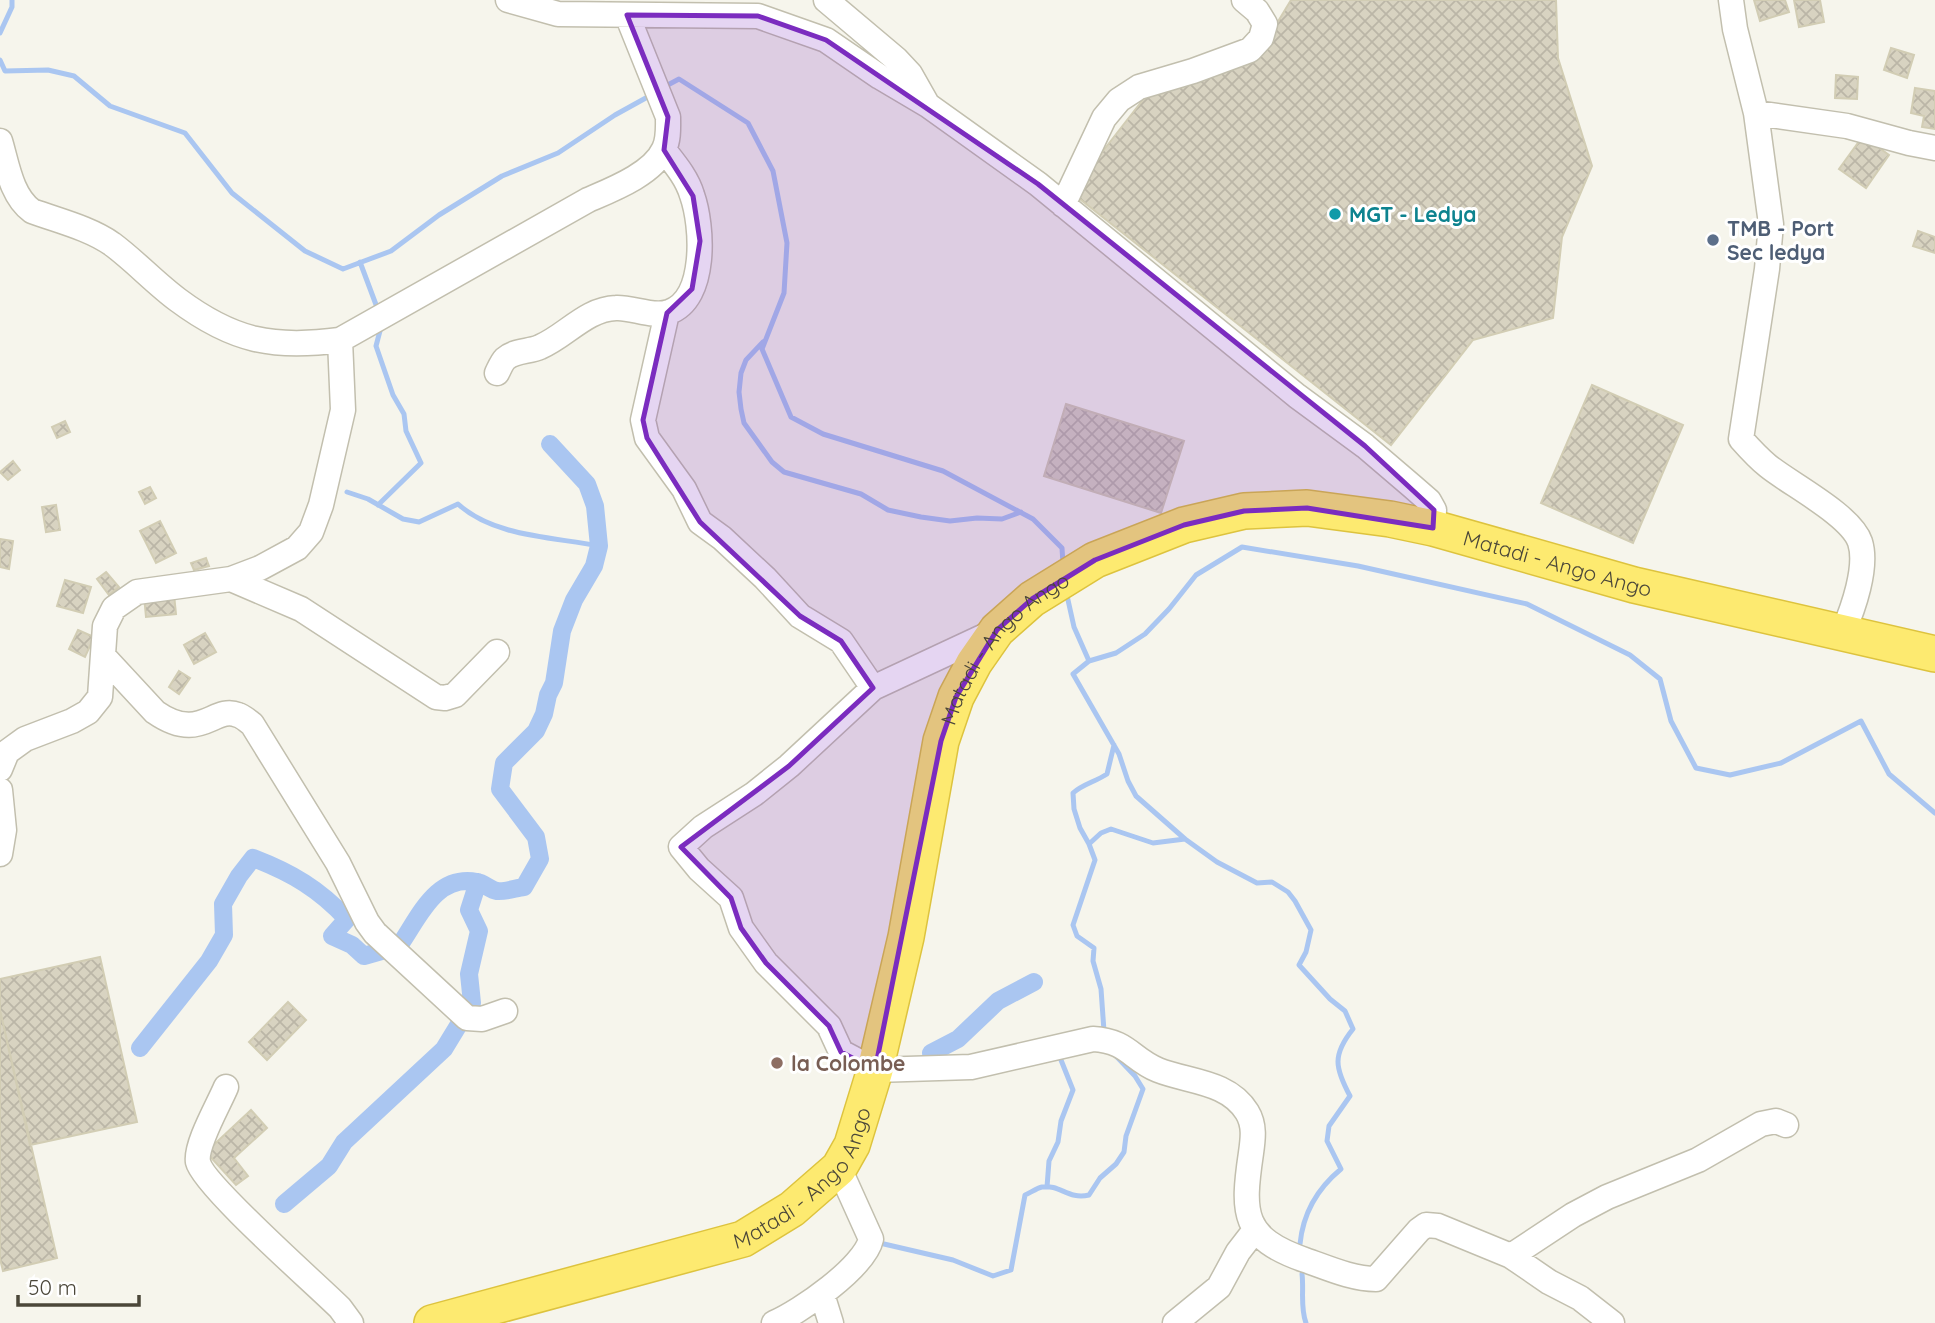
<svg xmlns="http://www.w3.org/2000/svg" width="1935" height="1323" font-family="Quicksand,sans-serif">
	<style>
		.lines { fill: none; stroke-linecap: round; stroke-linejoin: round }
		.stream { stroke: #aac6f1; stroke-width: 5 }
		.canal { stroke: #aac6f1; stroke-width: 18 }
		.building { fill: url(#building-cross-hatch); stroke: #d2cdb4; stroke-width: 2 }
		.minor-casing { stroke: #c2bfae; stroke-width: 27 }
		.highway-casing { stroke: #ddc33e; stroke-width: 38 }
		.minor { stroke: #fff; stroke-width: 24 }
		.highway { stroke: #fdea70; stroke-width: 35 }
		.marked { fill: #7b2cbf; fill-opacity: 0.2; stroke: #7b2cbf; stroke-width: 5; stroke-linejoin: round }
		.culture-dot { fill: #0f9aa8; stroke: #fff; stroke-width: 2.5 }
		.service-dot { fill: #5c6f8a; stroke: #fff; stroke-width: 2.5 }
		.education-dot { fill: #8d6e63; stroke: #fff; stroke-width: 2.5 }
		.labels { text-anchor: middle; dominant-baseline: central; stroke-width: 6; stroke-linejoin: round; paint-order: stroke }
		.culture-label { font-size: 21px; font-weight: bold; fill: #0d838f; stroke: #fff; text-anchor: start }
		.service-label { font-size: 21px; font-weight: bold; fill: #4e5e75; stroke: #fff; text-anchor: start }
		.street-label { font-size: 21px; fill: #4b4739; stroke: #fff }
		.education-label { font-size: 21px; font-weight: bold; fill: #785e54; stroke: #fff; text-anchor: start }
	</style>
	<defs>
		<pattern id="building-cross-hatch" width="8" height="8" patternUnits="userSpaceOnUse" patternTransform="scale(1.75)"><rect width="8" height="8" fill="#d8d3c1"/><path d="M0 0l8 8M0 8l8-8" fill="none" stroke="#bbb6a7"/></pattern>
	</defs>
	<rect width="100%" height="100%" fill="#f6f5ec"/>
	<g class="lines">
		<path class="stream" d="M 0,33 L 12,7 L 12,0
			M 0,60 L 5,71 L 48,70 L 74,76 L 110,106 L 185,133 L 232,193 L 305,251 L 343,269 L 391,251 L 439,215 L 502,176 L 558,153 L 615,115 L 653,94
			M 664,87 L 679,79 L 748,123 L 773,171 L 787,243 L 784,293 L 762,349 L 791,417 L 823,434 L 943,471 L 1033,519 L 1062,548 L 1063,564
			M 360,262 L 378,310
			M 763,342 L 746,360 L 741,373 L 739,392 L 741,409 L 744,423 L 772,462 L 784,472 L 861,494 L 888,510 L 921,517 L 950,521 L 977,518 L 1002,519 L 1021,512
			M 347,492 L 368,499 L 403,519 L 419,522 L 458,504 C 494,537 554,537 599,546
			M 378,505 L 421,463 L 406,431 L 404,414 L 393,395 L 376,346 L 381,327
			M 1066,591 L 1074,627 L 1089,661 L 1116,653 L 1145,634 L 1169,609 L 1196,575 L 1242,547 L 1358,566 L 1527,604 L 1630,655 L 1660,679 L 1671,721 L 1696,768 L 1730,775 L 1781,763 L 1861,721 L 1889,774 L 1935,813
			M 1089,661 L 1073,674 L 1119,754 L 1128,781 L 1136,796 L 1185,839 L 1217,862 L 1257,883 L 1272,882 L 1288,892 L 1295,901 L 1311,930 L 1306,952 L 1299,965 L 1330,999 L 1345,1011 L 1353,1029 C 1332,1055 1335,1068 1350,1096 L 1329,1126 L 1327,1141 L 1341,1169 C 1318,1188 1303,1213 1300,1244
			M 1089,844 L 1101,833 L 1111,829 L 1153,843 L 1185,839
			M 1104,1031 L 1101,989 L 1093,961 L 1094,948 L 1077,936 L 1073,925 L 1095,860 L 1089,844 L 1080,828 L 1074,809 L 1073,793 C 1083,784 1095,782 1107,774 L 1114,745
			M 1047,1187 L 1049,1161 L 1058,1142 L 1061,1121 L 1073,1090 L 1059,1055
			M 884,1244 L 953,1260 L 993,1276 L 1011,1270 L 1025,1195 C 1030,1193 1037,1188 1042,1187 C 1060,1184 1068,1200 1089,1195 L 1100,1178 L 1116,1164 L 1124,1152 L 1126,1136 L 1143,1089 L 1135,1076 L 1116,1056
			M 1302,1274 C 1304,1291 1300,1307 1306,1323"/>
		<path class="canal" d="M 140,1048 L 209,961 L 224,935 L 223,904 L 239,876 L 253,858 C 292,873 319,889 347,919 L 332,936 L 352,945 L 364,956 L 399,946 C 419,918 435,874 477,882 C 484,883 490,890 497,891 C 505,892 516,888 524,887 L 540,859 L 536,837 L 500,789 L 504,763 L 536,731 L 544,714 L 548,695 L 554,683 L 562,631 L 574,600 L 594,566 L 599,546 L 595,506 L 587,484 L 550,444
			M 931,1053 L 958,1039 L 998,1001 L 1034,982
			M 284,1204 L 329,1166 L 344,1142 L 444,1049 L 472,1003 L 469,974 L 479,931 L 469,910 L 478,882"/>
	</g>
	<path class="building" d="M 1291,0 L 1556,0 L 1558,58 L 1592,166 L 1562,237 L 1553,318 L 1473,340 L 1391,445 L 1071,192 L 1145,97 L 1254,61 Z
		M 1754,0 L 1785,0 L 1789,12 L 1760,21 Z
		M 1794,0 L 1820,0 L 1824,22 L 1799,27 Z
		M 1891,48 L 1914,55 L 1907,78 L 1884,70 Z
		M 1836,75 L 1858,77 L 1857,99 L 1835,98 Z
		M 1915,88 L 1935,91 L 1935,129 L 1922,127 L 1924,116 L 1911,113 Z
		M 1863,136 L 1889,155 L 1866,188 L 1839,169 Z
		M 1918,231 L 1935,237 L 1935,253 L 1913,246 Z
		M 1592,385 L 1683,425 L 1633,543 L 1541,503 Z
		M 1066,404 L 1184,441 L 1161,513 L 1044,476 Z
		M 65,421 L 70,432 L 57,438 L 52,427 Z
		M 13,461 L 20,470 L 8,480 L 0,472 Z
		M 150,487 L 156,498 L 145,504 L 139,492 Z
		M 56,505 L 60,530 L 46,532 L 42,507 Z
		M 160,521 L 176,553 L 156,563 L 140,531 Z
		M 0,539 L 13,541 L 9,569 L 0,567 Z
		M 206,558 L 209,566 L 194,570 L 191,563 Z
		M 106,572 L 119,587 L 109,595 L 97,579 Z
		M 65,580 L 91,587 L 83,613 L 57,606 Z
		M 174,594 L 176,614 L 146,617 L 144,596 Z
		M 78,630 L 94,637 L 85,657 L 69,649 Z
		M 205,633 L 216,652 L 194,664 L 184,645 Z
		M 179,671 L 190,678 L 179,694 L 169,687 Z
		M 100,957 L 137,1122 L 30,1145 L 0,1010 L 0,979 Z
		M 288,1002 L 306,1020 L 267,1060 L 249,1042 Z
		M 0,1010 L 57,1258 L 3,1271 L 0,1259 Z
		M 251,1110 L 267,1128 L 234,1158 L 248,1176 L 236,1185 L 206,1152 Z"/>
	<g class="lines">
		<defs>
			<path id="minor" d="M 508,0 L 558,14 L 758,16 L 826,40 L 880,77 L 929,106 L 1038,184 L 1297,396 L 1365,446 L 1413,487 L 1429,501 L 1434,510 L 1433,528
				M 826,0 L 896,59 L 910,74 L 927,104
				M 1731,0 L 1735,29 L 1756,113 L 1771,224 L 1767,269 L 1741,439 C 1749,448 1758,458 1768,466 C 1790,484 1851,515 1860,542 C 1868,567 1853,609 1843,632
				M 1756,113 L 1847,126 L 1909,143 L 1935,148
				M 0,141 C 7,164 11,196 32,211 C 59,221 89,228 112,244 C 135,261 155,283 178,300 C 233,341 273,349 340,340 L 588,200 C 611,190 653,174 664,149 C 669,139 668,127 668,117 L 627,15
				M 1063,205 L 1104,118 L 1119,100 L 1139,87 L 1193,71 L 1250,50 L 1261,38 L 1265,24 L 1257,11 L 1244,0
				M 667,313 L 643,420 L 647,438 L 684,489 L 700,522 L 722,538 L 765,578 L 800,616 L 841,641 L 873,688
				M 497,373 C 499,369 502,362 505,359 C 515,350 529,352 540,347 C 566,336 586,309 616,308 C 632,307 653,318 669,312 C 707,299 703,226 692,195 C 687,178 675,164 664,150
				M 231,579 L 301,609 L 436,697 L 445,698 L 455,695 L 497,652
				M 993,632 L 873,688 L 789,766 L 754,794 L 703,827 L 681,847 L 699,869 L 731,898 L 741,928 L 766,963 L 829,1026 L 841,1052 L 875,1070 L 971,1067 L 1093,1039 C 1128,1041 1131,1059 1158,1070 C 1188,1082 1228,1081 1247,1112 C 1255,1125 1253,1139 1251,1153 C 1242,1214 1242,1238 1305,1260 C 1328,1268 1352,1279 1376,1279 L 1419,1230 L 1426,1225 L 1438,1226 L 1511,1256 L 1549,1282 L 1580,1298 L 1612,1323
				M 104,657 L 155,712 C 201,744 213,705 238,715 C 242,716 248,721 252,724 L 338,863 L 367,922 L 375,933 L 467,1018 L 482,1019 L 505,1011
				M 0,769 L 7,752 L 25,739 L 72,721 L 88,712 L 100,697 L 105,626 L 114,608 L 137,592 L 231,579 L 260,568 L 297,548 L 311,532 L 321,505 L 343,410 L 340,340
				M 0,790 L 4,830 L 0,854
				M 226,1087 C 219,1104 195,1145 198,1162 C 203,1185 317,1285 340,1308 L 351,1323
				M 1511,1256 L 1573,1215 L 1607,1197 L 1698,1160 L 1761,1124 L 1776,1121 L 1786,1125
				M 822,1294 L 831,1323
				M 774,1323 C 800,1312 865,1267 871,1239 L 839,1168
				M 1175,1323 L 1219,1287 L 1238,1252 L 1255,1230"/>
			<g id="highway">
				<path id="s1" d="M 432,1323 L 743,1239 L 792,1209 L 839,1168 L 852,1145 L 875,1070 L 906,937 L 941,741 L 956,697 L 974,663 L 997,630 L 1032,599 L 1095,560 L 1184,525 L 1244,511 L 1307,508 L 1390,519 L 1433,528 L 1634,585 L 1935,654"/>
			</g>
		</defs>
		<use href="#minor" class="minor-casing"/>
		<use href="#highway" class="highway-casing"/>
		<use href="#minor" class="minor"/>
		<use href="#highway" class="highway"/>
	</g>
	<path class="marked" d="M 627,15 L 758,16 L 826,40 L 1038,184 L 1365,446 L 1434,510 L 1433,528 L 1307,508 L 1244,511 L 1184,525 L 1095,560 L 1032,599 L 997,630 L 956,697 L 941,741 L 875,1070 L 841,1052 L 829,1026 L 766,963 L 741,928 L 731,898 L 681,847 L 789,766 L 873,688 L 841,641 L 800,616 L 700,522 L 647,438 L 643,420 L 667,313 L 692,289 L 700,241 L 693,196 L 664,150 L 668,117 Z"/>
	<circle class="culture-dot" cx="1335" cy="214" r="7"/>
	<circle class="service-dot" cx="1713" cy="240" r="7"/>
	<circle class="education-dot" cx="777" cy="1063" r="7"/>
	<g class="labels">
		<g class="culture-label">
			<text x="1349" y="214">MGT - Ledya</text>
		</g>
		<g class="service-label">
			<text x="1727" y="228">TMB - Port<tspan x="1727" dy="24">Sec ledya</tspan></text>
		</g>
		<g class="street-label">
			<text stroke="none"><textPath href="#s1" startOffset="1606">Matadi - Ango Ango</textPath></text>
			<text stroke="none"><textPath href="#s1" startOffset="998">Matadi - Ango Ango</textPath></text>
			<text stroke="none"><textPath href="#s1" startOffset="410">Matadi - Ango Ango</textPath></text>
		</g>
		<g class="education-label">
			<text x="791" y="1063">la Colombe</text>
		</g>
	</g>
	<path d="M18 1295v10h121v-10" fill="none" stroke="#4b4739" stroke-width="3.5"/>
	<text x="28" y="1295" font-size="21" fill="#4b4739" stroke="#ffffff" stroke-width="5" paint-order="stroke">50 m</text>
</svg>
